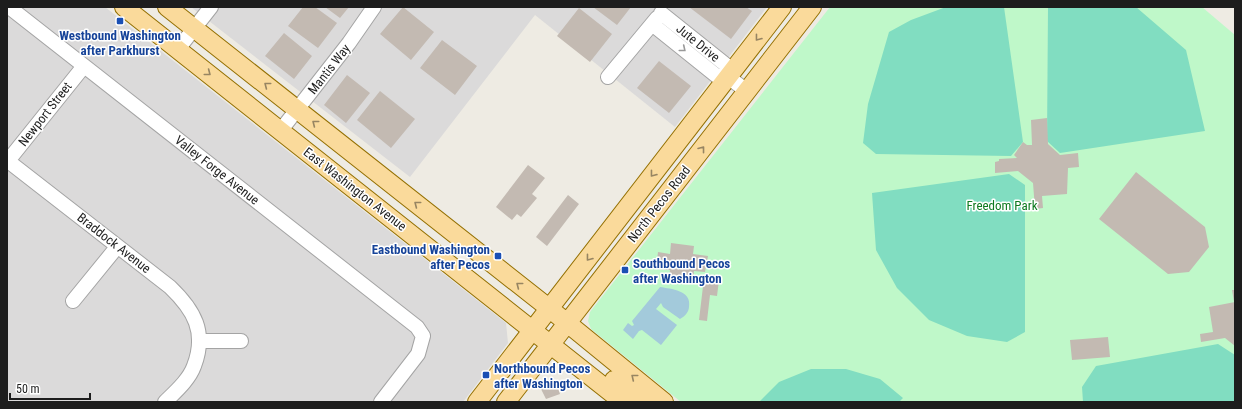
<svg xmlns="http://www.w3.org/2000/svg" width="1242" height="409" font-family="'Roboto Condensed',sans-serif">
	<style>
		.residential { fill: #dbdada }
		.park { fill: #bff8c9 }
		.pitch { fill: #81ddc1 }
		.water { fill: #a3cadb }
		.building { fill: #c3bab2 }
		.lines { fill: none; stroke-linecap: round; stroke-linejoin: round }
		.minor-casing { stroke: #a4a4a4; stroke-width: 16 }
		.major-casing { stroke: #947002; stroke-width: 20 }
		.minor { stroke: #fff; stroke-width: 14 }
		.major { stroke: #fada9b; stroke-width: 18 }
		.oneway { stroke: #978562 }
		.oneway2 { stroke: #999 }
		.transit-dot { fill: #1a4fb4; stroke: #fff; stroke-width: 1.5 }
		.labels { text-anchor: middle; dominant-baseline: central; stroke-width: 3; stroke-linejoin: round; paint-order: stroke }
		.transit-label { font-size: 13px; font-weight: bold; fill: #164399; stroke: #fff; text-anchor: start }
		.street-label { font-size: 13px; fill: #1d1d1d; stroke: #fff }
		.park-label { font-size: 13px; fill: #0d791f; stroke: #fff }
	</style>
	<rect width="100%" height="100%" fill="#eeebe3"/>
	<path class="residential" d="M 7,7 L 105,7 L 506,323 L 508,343 L 463,402 L 7,402 Z
		M 191,7 L 767,7 L 675,127 L 535,15 L 410,177 Z"/>
	<path class="park" d="M 830,7 L 1202,7 L 1235,35 L 1235,402 L 681,402 L 591,329 L 588,321 L 590,312 Z"/>
	<path class="pitch" d="M 946,7 L 1004,7 L 1023,142 L 1011,156 L 876,154 L 863,143 L 868,104 L 889,32 L 911,20 Z
		M 1048,7 L 1136,7 L 1186,50 L 1205,131 L 1060,153 L 1047,141 Z
		M 1009,174 L 1025,185 L 1025,332 L 1007,342 L 967,336 L 929,320 L 897,288 L 876,250 L 872,193 Z
		M 1218,344 L 1235,355 L 1235,402 L 1083,402 L 1082,387 L 1096,366 Z
		M 811,369 L 846,369 L 880,379 L 903,398 L 899,402 L 759,402 L 779,382 Z"/>
	<path class="water" d="M 660,287 C 671,289 692,290 689,307 C 689,312 684,317 680,319 L 663,307 L 661,303 L 656,309 L 677,325 L 661,345 L 642,330 L 639,331 L 633,339 L 623,330 L 628,323 L 632,326 L 634,325 L 632,321 Z"/>
	<path class="building" d="M 303,7 L 315,7 L 337,23 L 318,48 L 288,26 Z
		M 325,7 L 349,7 L 340,18 Z
		M 403,7 L 434,32 L 411,60 L 380,34 Z
		M 593,7 L 631,7 L 617,25 Z
		M 689,7 L 746,7 L 752,11 L 731,39 Z
		M 579,8 L 612,34 L 590,62 L 557,36 Z
		M 284,33 L 312,56 L 294,79 L 265,56 Z
		M 442,40 L 477,66 L 455,95 L 420,68 Z
		M 659,61 L 691,86 L 669,113 L 637,88 Z
		M 347,75 L 370,93 L 346,123 L 324,105 Z
		M 380,91 L 415,119 L 391,148 L 357,120 Z
		M 1047,118 L 1048,144 L 1060,155 L 1078,153 L 1079,167 L 1068,168 L 1067,194 L 1042,196 L 1043,208 L 1035,209 L 1033,183 L 1018,171 L 995,173 L 995,162 L 999,161 L 999,159 L 1017,158 L 1014,155 L 1023,142 L 1027,145 L 1032,145 L 1031,120 Z
		M 528,165 L 545,178 L 532,194 L 537,198 L 521,217 L 517,214 L 512,220 L 496,207 Z
		M 1136,172 L 1205,227 L 1209,247 L 1189,272 L 1168,274 L 1099,219 Z
		M 568,195 L 579,204 L 547,246 L 536,237 Z
		M 671,243 L 694,246 L 693,254 L 708,256 L 705,272 L 694,271 L 693,281 L 669,278 L 670,270 L 656,269 L 658,252 L 670,254 Z
		M 704,278 L 719,280 L 717,296 L 710,295 L 707,321 L 699,320 Z
		M 1232,290 L 1235,290 L 1235,302 L 1234,302 Z
		M 1235,302 L 1235,346 L 1225,338 L 1201,342 L 1200,334 L 1213,332 L 1209,307 Z
		M 1108,337 L 1110,357 L 1072,360 L 1070,340 Z
		M 556,383 L 560,394 L 546,399 L 541,389 Z"/>
	<g class="lines">
		<defs>
			<path id="minor" d="M 9,7 L 417,327 L 423,336 L 418,354 L 381,402
				M 661,13 L 726,65 L 728,77
				M 652,24 L 718,77 L 728,77 L 747,91
				M 178,49 L 211,7
				M 608,77 L 657,18
				M 281,130 L 349,43 L 374,7
				M 8,161 L 170,287 C 194,310 207,332 194,366 C 189,380 175,392 165,402
				M 7,162 L 84,66
				M 73,301 L 117,247
				M 199,341 L 241,341"/>
			<path id="major" d="M 124,7 L 623,402
				M 167,7 L 550,309 L 664,402
				M 614,380 L 642,402
				M 477,402 L 782,7
				M 506,402 L 812,7"/>
		</defs>
		<use href="#minor" class="minor-casing"/>
		<use href="#major" class="major-casing"/>
		<use href="#minor" class="minor"/>
		<use href="#major" class="major"/>
	</g>
	<defs><path id="oneway-chevron" d="M-2-3.5L2.5 0L-2 3.5" fill="none" stroke-width="1.6" stroke-linecap="round" stroke-linejoin="round"/></defs>
	<g class="oneway">
		<use href="#oneway-chevron" transform="translate(758 38) rotate(128)"/>
		<use href="#oneway-chevron" transform="translate(208 73) rotate(38)"/>
		<use href="#oneway-chevron" transform="translate(267 85) rotate(-142)"/>
		<use href="#oneway-chevron" transform="translate(315 123) rotate(-142)"/>
		<use href="#oneway-chevron" transform="translate(702 149) rotate(-52)"/>
		<use href="#oneway-chevron" transform="translate(653 174) rotate(128)"/>
		<use href="#oneway-chevron" transform="translate(417 204) rotate(-142)"/>
		<use href="#oneway-chevron" transform="translate(589 258) rotate(128)"/>
		<use href="#oneway-chevron" transform="translate(519 285) rotate(-142)"/>
		<use href="#oneway-chevron" transform="translate(634 377) rotate(-141)"/>
	</g>
	<use class="oneway2" href="#oneway-chevron" transform="translate(683 49) rotate(39)"/>
	<g class="transit-dot">
		<rect x="116" y="17" width="8" height="8" rx="2"/>
		<rect x="494" y="252" width="8" height="8" rx="2"/>
		<rect x="621" y="266" width="8" height="8" rx="2"/>
		<rect x="482" y="371" width="8" height="8" rx="2"/>
	</g>
	<g class="labels">
		<g class="transit-label">
			<text x="120" y="35" text-anchor="middle">Westbound Washington<tspan x="120" dy="15">after Parkhurst</tspan></text>
			<text x="490" y="249" text-anchor="end">Eastbound Washington<tspan x="490" dy="15">after Pecos</tspan></text>
			<text x="633" y="263">Southbound Pecos<tspan x="633" dy="15">after Washington</tspan></text>
			<text x="494" y="368">Northbound Pecos<tspan x="494" dy="15">after Washington</tspan></text>
		</g>
		<g class="street-label">
			<text transform="translate(698 43) rotate(39)">Jute Drive</text>
			<text transform="translate(329 69) rotate(-52)">Mantis Way</text>
			<text transform="translate(45 114) rotate(-52)">Newport Street</text>
			<text transform="translate(217 170) rotate(38)">Valley Forge Avenue</text>
			<text transform="translate(355 189) rotate(38)">East Washington Avenue</text>
			<text transform="translate(659 204) rotate(-52)">North Pecos Road</text>
			<text transform="translate(114 243) rotate(38)">Braddock Avenue</text>
		</g>
		<g class="park-label">
			<text x="1002" y="205">Freedom Park</text>
		</g>
	</g>
	<rect width="1242" height="409" fill="none" stroke="#1d1d1d" stroke-width="16"/>
	<path d="M10 393v6h80v-6" fill="none" stroke="#1d1d1d" stroke-width="2"/>
	<text x="16" y="393" font-size="12" fill="#1d1d1d" stroke="#ffffff" stroke-width="3" paint-order="stroke">50 m</text>
</svg>
